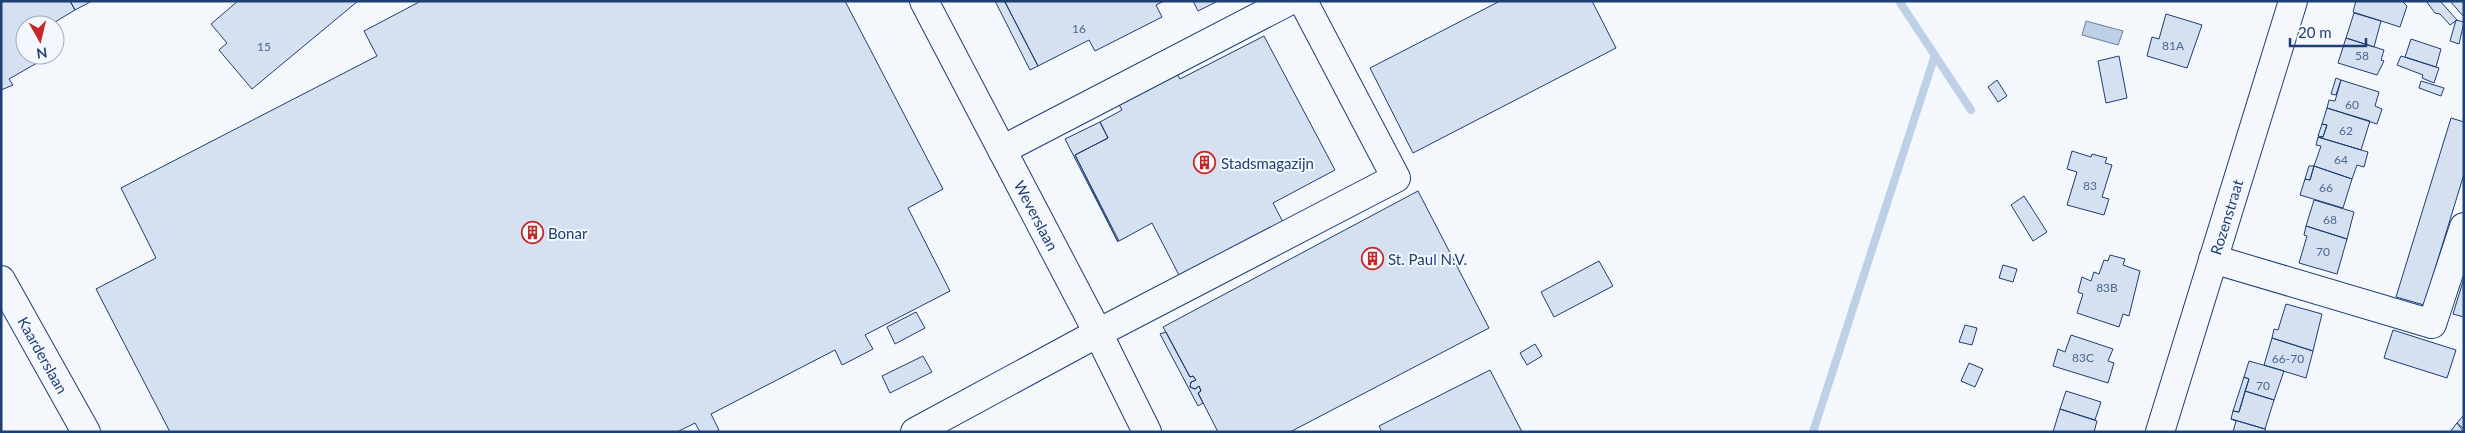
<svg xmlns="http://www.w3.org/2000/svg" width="2465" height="433" font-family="Lato,sans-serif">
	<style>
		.water { fill: #bed0e5; stroke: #687fa3 }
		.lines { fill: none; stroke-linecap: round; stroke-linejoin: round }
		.stream { stroke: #bed0e5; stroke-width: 8 }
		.building { fill: #d5e0f0; stroke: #1d3f73 }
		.minor-casing { stroke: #1d3f73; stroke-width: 30 }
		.major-casing { stroke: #1d3f73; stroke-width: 30 }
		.minor { stroke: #f4f7fb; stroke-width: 28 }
		.major { stroke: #f4f7fb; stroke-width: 28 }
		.labels { text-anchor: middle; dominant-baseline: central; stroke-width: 4; stroke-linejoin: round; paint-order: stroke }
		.number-label { font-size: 12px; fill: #4b6792 }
		.poi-label { font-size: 15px; fill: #1d3f73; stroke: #f4f7fb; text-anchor: start }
		.street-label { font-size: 15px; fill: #1d3f73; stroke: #f4f7fb }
	</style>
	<rect width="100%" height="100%" fill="#f4f7fb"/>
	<path class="water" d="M 2086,21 L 2123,31 L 2118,45 L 2082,35 Z"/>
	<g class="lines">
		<path class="stream" d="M 1899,1 L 1971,110
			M 1813,432 L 1935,55"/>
	</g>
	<path class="building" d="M 1,1 L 70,1 L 75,10 L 50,25 L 25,25 L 25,55 L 51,55 L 9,79 L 13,85 L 1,90 Z
		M 70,1 L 92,1 L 75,10 Z
		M 238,1 L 358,1 L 252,89 L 219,50 L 227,43 L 211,24 Z
		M 421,1 L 845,1 L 943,189 L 908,208 L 950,291 L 865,335 L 873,349 L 852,360 L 842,365 L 835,350 L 713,413 L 711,414 L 719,430 L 716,432 L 700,432 L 695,423 L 677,432 L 170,432 L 96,289 L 156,258 L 121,188 L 377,56 L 364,31 Z
		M 995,1 L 1008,1 L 1005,2 L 1038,66 L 1030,70 Z
		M 1008,1 L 1164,1 L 1156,5 L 1162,17 L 1095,51 L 1089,40 L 1038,66 L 1005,2 Z
		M 1193,1 L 1218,1 L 1198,11 Z
		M 1500,1 L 1592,1 L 1616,48 L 1413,153 L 1370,68 Z
		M 2356,1 L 2402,1 L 2407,6 L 2400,27 L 2353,12 Z
		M 2426,1 L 2440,1 L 2457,20 L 2450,25 L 2440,14 L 2435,13 Z
		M 2450,1 L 2464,1 L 2464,17 Z
		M 2354,13 L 2381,21 L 2374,47 L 2346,38 Z
		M 2166,14 L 2202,25 L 2187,68 L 2147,56 L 2152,37 L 2159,39 Z
		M 2456,20 L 2464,22 L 2459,44 L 2450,41 Z
		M 1264,36 L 1335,170 L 1273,203 L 1284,224 L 1180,277 L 1152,223 L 1119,241 L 1075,155 L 1108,138 L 1100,122 L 1122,110 L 1117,101 L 1175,71 L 1180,79 Z
		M 2346,38 L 2384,50 L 2381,60 L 2384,61 L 2377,75 L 2338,63 Z
		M 55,39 L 61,49 L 55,53 Z
		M 2411,39 L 2441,49 L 2436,67 L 2405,57 Z
		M 2119,56 L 2127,98 L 2106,103 L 2098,61 Z
		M 2401,56 L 2439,68 L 2434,83 L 2422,78 L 2423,75 L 2397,65 Z
		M 2336,78 L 2341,80 L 2336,95 L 2331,94 Z
		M 1997,80 L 2007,96 L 1998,102 L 1988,87 Z
		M 2341,80 L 2379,92 L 2375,106 L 2382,109 L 2377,124 L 2327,108 L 2329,100 L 2335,101 Z
		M 2421,81 L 2444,88 L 2441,96 L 2419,88 Z
		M 2327,108 L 2370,121 L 2361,150 L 2318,137 L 2323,137 L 2327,125 L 2322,124 Z
		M 2451,118 L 2464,122 L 2464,174 L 2424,305 L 2396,297 Z
		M 1100,122 L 1108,138 L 1075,155 L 1118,242 L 1065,139 Z
		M 2322,124 L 2327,125 L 2323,137 L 2318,136 Z
		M 2318,137 L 2368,152 L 2364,167 L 2357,165 L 2352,179 L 2314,166 L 2321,146 L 2316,145 Z
		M 2072,151 L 2091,157 L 2092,154 L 2107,158 L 2105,163 L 2112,165 L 2102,197 L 2109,199 L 2104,215 L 2067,205 L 2077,172 L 2067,169 Z
		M 2309,166 L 2314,166 L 2310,180 L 2305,179 Z
		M 2314,166 L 2352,179 L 2343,208 L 2300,195 L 2305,179 L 2310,180 Z
		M 1418,191 L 1489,328 L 1290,432 L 1218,432 L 1198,393 L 1201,391 L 1199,386 L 1195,389 L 1190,387 L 1191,382 L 1196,380 L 1193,376 L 1190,377 L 1163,327 Z
		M 2024,196 L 2047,232 L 2033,241 L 2011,205 Z
		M 2314,200 L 2354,212 L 2347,239 L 2306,226 Z
		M 2306,226 L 2347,239 L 2337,274 L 2299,263 L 2307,236 L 2304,235 Z
		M 2110,255 L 2125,259 L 2123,265 L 2140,271 L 2129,316 L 2123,314 L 2119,327 L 2077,313 L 2083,294 L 2078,292 L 2082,277 L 2091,281 L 2094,272 L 2099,274 L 2104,260 L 2108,261 Z
		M 1599,261 L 1613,286 L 1554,317 L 1541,292 Z
		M 2003,265 L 2017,269 L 2013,282 L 1999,278 Z
		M 2464,278 L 2464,317 L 2453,314 Z
		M 2286,304 L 2322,314 L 2313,351 L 2272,338 L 2274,329 L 2278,330 Z
		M 916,312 L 925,328 L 895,344 L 887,327 Z
		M 1965,325 L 1977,328 L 1972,345 L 1959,342 Z
		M 2393,330 L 2456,350 L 2447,378 L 2384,358 Z
		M 1166,332 L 1190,377 L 1193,376 L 1196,380 L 1191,382 L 1190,387 L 1195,389 L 1199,386 L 1201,391 L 1198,393 L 1203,403 L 1198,406 L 1160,334 Z
		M 2071,335 L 2113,349 L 2108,361 L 2114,363 L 2108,383 L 2053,366 L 2058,349 L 2065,352 Z
		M 2272,338 L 2313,351 L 2306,378 L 2264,365 Z
		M 1535,344 L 1542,356 L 1527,365 L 1520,353 Z
		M 923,356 L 932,372 L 890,393 L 882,376 Z
		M 2249,361 L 2284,371 L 2274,400 L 2245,391 L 2249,379 L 2244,377 Z
		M 1969,363 L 1983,369 L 1975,387 L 1961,381 Z
		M 1490,370 L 1522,432 L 1382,432 L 1379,426 Z
		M 2244,377 L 2249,379 L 2239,412 L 2233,411 Z
		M 2066,391 L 2101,402 L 2095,420 L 2060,409 Z
		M 2245,391 L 2274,400 L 2265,429 L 2231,419 L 2233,411 L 2239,412 Z
		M 2060,409 L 2097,421 L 2094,432 L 2053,432 Z
		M 2464,415 L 2464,429 L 2457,423 Z
		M 2231,419 L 2265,429 L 2266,432 L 2233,432 L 2236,421 Z
		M 2457,423 L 2464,432 L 2450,432 Z"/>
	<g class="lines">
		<defs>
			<g id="minor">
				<path id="s1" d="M 924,1 L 1098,333 L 1147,432"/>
				<path d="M 1002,150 L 1289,1"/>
				<path d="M 2213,259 L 2432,324 L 2464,227"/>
				<path id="s2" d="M 1,280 L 86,432"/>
				<path d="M 915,432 L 1098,333 L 1396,178 L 1303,1"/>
			</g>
			<g id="major">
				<path id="s3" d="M 2160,432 L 2293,1"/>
			</g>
		</defs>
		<use href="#minor" class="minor-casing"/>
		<use href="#major" class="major-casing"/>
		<use href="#minor" class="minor"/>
		<use href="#major" class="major"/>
	</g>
	<defs>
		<symbol id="building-ring" viewBox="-11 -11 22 22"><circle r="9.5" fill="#f4f7fb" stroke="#c62828" stroke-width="1.5"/><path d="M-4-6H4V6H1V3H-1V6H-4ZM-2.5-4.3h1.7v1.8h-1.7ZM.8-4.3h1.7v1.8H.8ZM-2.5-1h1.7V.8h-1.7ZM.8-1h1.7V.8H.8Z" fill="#c62828"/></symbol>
	</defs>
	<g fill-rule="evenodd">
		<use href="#building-ring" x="1192" y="150" width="25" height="25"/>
		<use href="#building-ring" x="520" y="220" width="25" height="25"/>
		<use href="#building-ring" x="1360" y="246" width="25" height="25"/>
	</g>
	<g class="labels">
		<g class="number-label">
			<text x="1079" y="28">16</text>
			<text x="2173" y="45">81A</text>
			<text x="264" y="46">15</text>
			<text x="2362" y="55">58</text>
			<text x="2352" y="104">60</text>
			<text x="2346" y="130">62</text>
			<text x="2341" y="159">64</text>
			<text x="2090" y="185">83</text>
			<text x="2326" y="187">66</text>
			<text x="2330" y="219">68</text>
			<text x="2323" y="251">70</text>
			<text x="2107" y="287">83B</text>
			<text x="2083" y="357">83C</text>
			<text x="2288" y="358">66-70</text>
			<text x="2263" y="385">70</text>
		</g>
		<g class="poi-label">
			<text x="1221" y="163">Stadsmagazijn</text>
			<text x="548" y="233">Bonar</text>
			<text x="1388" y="259">St. Paul N.V.</text>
		</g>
		<g class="street-label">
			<text stroke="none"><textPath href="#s1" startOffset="242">Weverslaan</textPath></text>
			<text stroke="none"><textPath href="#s3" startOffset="225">Rozenstraat</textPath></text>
			<text stroke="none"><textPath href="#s2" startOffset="86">Kaarderslaan</textPath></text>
		</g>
	</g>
	<rect width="2465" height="433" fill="none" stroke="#1d3f73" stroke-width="5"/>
	<g transform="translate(40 40) rotate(172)"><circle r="24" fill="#f4f7fb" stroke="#9eadc5"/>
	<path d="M0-4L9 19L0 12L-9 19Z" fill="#c62828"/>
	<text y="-8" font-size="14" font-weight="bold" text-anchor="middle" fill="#1d3f73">N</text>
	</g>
	<path d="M2290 38v8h76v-8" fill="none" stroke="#1d3f73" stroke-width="2.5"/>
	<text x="2298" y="38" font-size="15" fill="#1d3f73" stroke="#f4f7fb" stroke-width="4" paint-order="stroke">20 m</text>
</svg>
